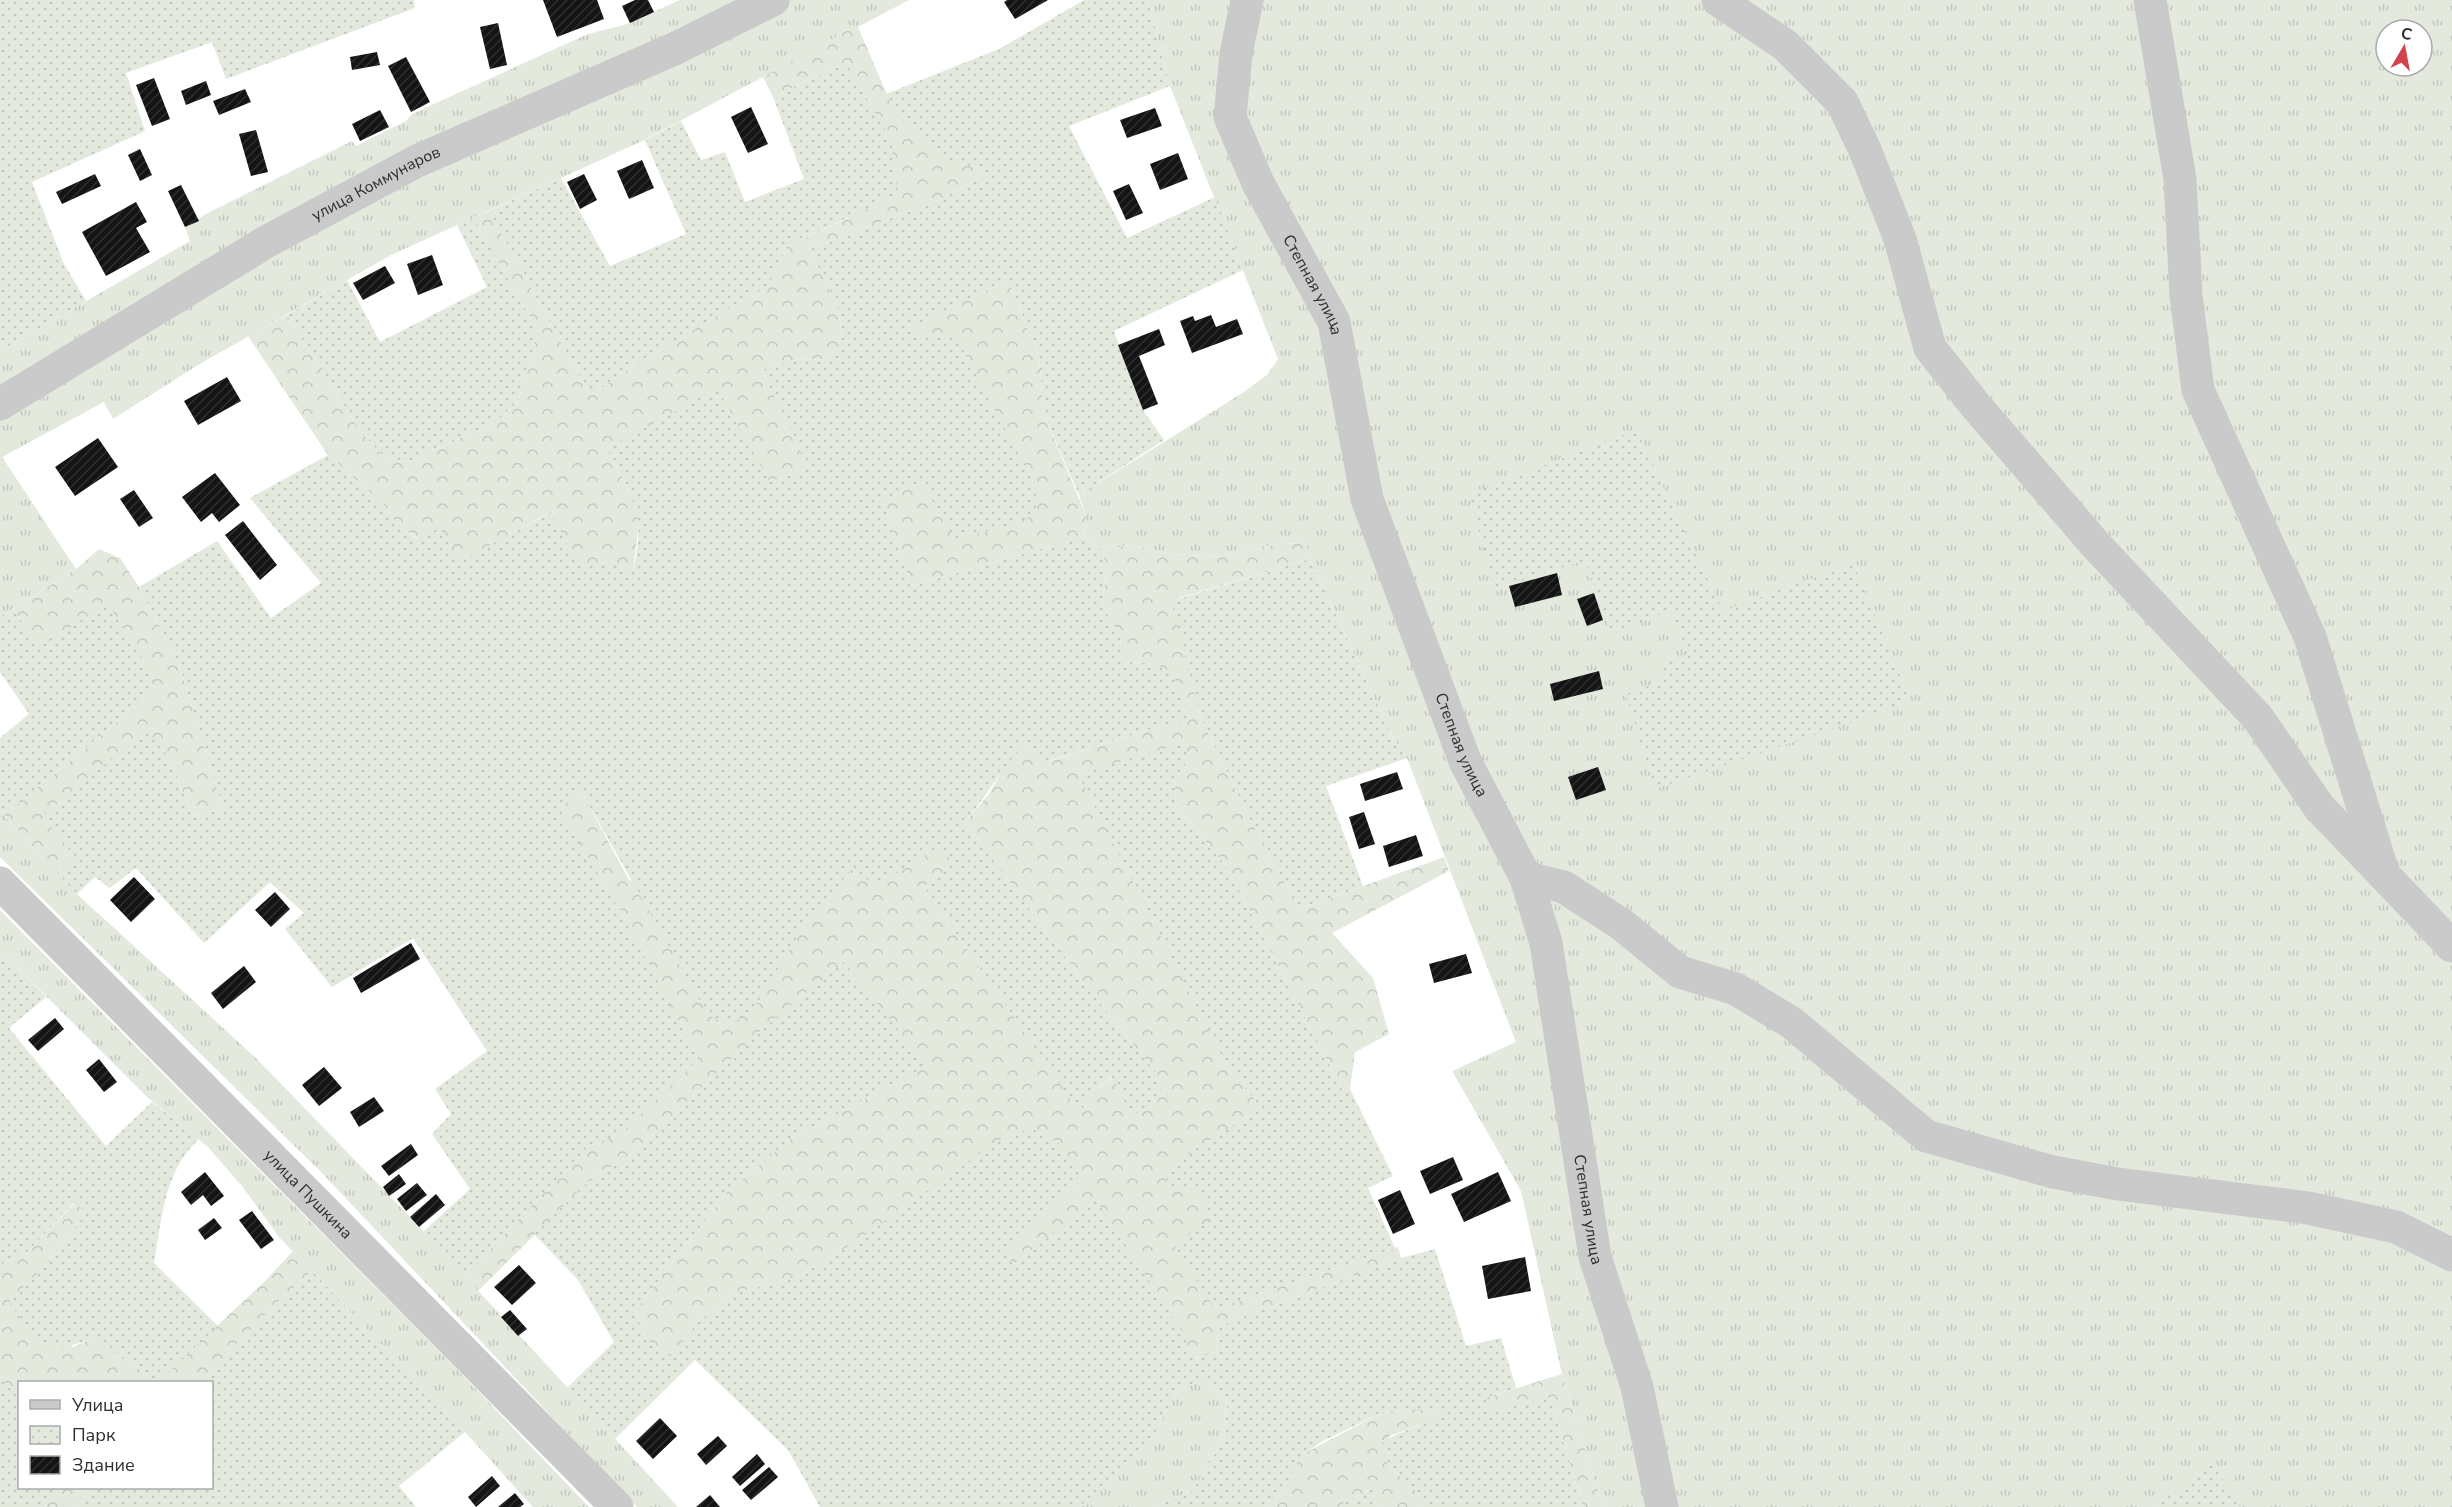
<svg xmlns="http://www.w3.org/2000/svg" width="2452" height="1507" font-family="'Nunito Sans',sans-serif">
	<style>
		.grass { fill: url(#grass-tufts); fill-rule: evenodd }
		.forest { fill: url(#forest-crowns) }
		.park { fill: url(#park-dots) }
		.building { fill: url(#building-hatch) }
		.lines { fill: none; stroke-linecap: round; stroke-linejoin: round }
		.minor { stroke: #cacaca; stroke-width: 33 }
		.labels { text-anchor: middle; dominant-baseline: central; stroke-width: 6; stroke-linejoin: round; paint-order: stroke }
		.street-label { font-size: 16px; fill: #2d2d2d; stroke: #fff }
	</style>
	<defs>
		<pattern id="grass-tufts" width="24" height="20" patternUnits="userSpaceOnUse" patternTransform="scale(1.5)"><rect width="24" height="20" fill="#e3e9dd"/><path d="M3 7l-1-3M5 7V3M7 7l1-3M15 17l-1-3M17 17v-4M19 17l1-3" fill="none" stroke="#c3c8be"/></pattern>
		<pattern id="forest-crowns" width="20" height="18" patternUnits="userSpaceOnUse" patternTransform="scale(1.5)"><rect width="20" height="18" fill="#e3e9dd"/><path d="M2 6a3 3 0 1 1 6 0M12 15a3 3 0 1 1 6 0" fill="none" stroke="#c3c8be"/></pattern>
		<pattern id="park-dots" width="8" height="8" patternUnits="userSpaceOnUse" patternTransform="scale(1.5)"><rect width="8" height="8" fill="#e3e9dd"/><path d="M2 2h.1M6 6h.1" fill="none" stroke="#c3c8be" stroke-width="1.8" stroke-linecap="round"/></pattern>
		<pattern id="building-hatch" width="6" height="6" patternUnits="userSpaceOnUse" patternTransform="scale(1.5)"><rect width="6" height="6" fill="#141414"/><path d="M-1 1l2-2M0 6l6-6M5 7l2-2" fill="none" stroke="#2e2e2e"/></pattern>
	</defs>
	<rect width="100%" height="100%" fill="#fff"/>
	<path class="grass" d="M 680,0 L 747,0 L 0,392 L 0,351 L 190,241 L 185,227 L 206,214 L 352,141 L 356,146 L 406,121 L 412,114 L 588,34 L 624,25 Z
		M 789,0 L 909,0 L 640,142 L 391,255 L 198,365 L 113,419 L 104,402 L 2,457 L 76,569 L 0,617 L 0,412 L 422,167 L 771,11 Z
		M 1148,0 L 2452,0 L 2452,1507 L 2240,1507 L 2213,1465 L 2154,1507 L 1671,1507 L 1609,1281 L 1554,925 L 1468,743 L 1406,578 L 1329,337 L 1366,526 L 1523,895 L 1656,1507 L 1603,1507 L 1562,1374 L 1521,1191 L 1452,1071 L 1516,1042 L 1407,758 L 1393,738 L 1310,559 L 1305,543 L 1277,544 L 1222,557 L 1174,554 L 1129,545 L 1103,551 L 1083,537 L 1087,518 L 1079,495 L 1244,392 L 1267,375 L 1278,359 L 1170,86 ZM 2386,30 L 2422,30 L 2422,66 L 2386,66 Z
		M 0,811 L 77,894 L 258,1060 L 410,1217 L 678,1507 L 637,1507 L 321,1172 L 0,857 Z
		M 0,910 L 452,1364 L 589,1507 L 533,1507 L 465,1432 L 279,1237 L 242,1186 L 208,1147 L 147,1097 L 6,956 L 0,959 Z
		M 1207,1381 L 1227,1405 L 1224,1439 L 1192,1491 L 1153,1507 L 1080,1507 L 1155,1434 L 1179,1387 Z"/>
	<path class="forest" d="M 857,25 L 896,115 L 949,162 L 973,166 L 983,177 L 934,202 L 809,249 L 836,302 L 843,337 L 828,359 L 794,360 L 762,370 L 809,468 L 770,482 L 607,448 L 635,503 L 639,523 L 633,570 L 610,562 L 578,566 L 550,512 L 461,562 L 396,526 L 389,509 L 328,455 L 248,336 L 287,315 L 361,432 L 384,457 L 407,462 L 496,422 L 518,401 L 535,344 L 535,326 L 473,218 L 489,211 L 590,395 L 647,357 L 767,286 L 787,246 L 848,218 L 846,63 L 773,97 L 763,77 Z
		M 1009,281 L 1039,357 L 1044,414 L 1087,518 L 1083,537 L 911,586 L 883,501 L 921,482 L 918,334 L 912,327 L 982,292 Z
		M 1305,543 L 1310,559 L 1172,600 L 1201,718 L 1251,821 L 1299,909 L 1444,857 L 1449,871 L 1332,933 L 1373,978 L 1389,1034 L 1355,1052 L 1350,1089 L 1343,1091 L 1228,869 L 1176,804 L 1174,778 L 1188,762 L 1079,773 L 1230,1072 L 1262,1107 L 1199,1188 L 1211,1219 L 1215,1309 L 1395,1248 L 1398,1247 L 1401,1258 L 1219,1326 L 1216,1352 L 1193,1359 L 1181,1330 L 1096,1200 L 1014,1264 L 1002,1252 L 1082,1178 L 851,1245 L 796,1278 L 734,1293 L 697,1323 L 671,1357 L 646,1340 L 635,1311 L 728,1191 L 793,1137 L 926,1066 L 766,1026 L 628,1158 L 592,1178 L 478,1291 L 464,1276 L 588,1147 L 621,1133 L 627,923 L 558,808 L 581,791 L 629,880 L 802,929 L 852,868 L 909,867 L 938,845 L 955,863 L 924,887 L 1080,1112 L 1092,1092 L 1113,1077 L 1157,1074 L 1088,988 L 965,822 L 989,794 L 1009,759 L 1025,744 L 1049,761 L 1148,730 L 1190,720 L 1152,663 L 1123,662 L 1120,636 L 1102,605 L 1106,572 L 1103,551 L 1129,545 L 1174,554 L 1222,557 L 1277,544 Z
		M 99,549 L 120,558 L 139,587 L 179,664 L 223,808 L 193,816 L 169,758 L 43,816 L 75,857 L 57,873 L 4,815 L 151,694 L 39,648 L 13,609 L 76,569 Z
		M 76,1202 L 86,1213 L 49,1262 L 10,1301 L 73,1347 L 96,1337 L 157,1382 L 265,1281 L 293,1251 L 312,1271 L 279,1301 L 200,1382 L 20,1382 L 19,1396 L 0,1379 L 0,1265 L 27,1252 Z
		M 1562,1374 L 1603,1507 L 1583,1507 L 1550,1398 L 1492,1412 L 1485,1398 Z
		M 1417,1409 L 1442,1412 L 1432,1421 L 1389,1436 L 1388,1465 L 1418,1493 L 1421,1507 L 1379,1507 L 1371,1489 L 1338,1507 L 1269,1507 L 1285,1489 L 1299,1456 L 1383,1412 Z
		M 65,1488 L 97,1488 L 74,1507 L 44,1507 Z"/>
	<path class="park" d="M 0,0 L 414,0 L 415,8 L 226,79 L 212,42 L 126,73 L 145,131 L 32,182 L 64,264 L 86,301 L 0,351 Z
		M 1084,0 L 1148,0 L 1170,86 L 1069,126 L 1127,238 L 1215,197 L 1243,270 L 1114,331 L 1143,410 L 1164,440 L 1079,495 L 1044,414 L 1039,357 L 1009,281 L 982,292 L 913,327 L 918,334 L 955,335 L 1036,487 L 1036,514 L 1005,527 L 955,539 L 921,482 L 883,501 L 911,586 L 1083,537 L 1103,551 L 1106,571 L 1102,605 L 1120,636 L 1123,662 L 1152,663 L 1172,672 L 1190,720 L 1148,730 L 1048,761 L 1025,744 C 1002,767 987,796 965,822 L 1088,988 L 1157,1074 L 1162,1096 L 1132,1116 L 1112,1077 L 1092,1092 L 1080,1113 L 924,887 L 954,863 L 938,846 L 909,867 L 874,884 L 852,869 L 802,929 L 753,1010 L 729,1025 L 708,1015 L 581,791 L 559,808 L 627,923 L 699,1059 L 621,1133 L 588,1147 L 464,1276 L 423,1232 L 470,1189 L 432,1134 L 451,1114 L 435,1089 L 487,1051 L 413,938 L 332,987 L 285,929 L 304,913 L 270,882 L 204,943 L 136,868 L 110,888 L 95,877 L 77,894 L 57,873 L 75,857 L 42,816 L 147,730 L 169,758 L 193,816 L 223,808 L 179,664 L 139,587 L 217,541 L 271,618 L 321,583 L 250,498 L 328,455 L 389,509 L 396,526 L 418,539 L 440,528 L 461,561 L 551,512 L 578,566 L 610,562 L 633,570 C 647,514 632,496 607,449 L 717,388 L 770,482 L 808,468 L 762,370 L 794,360 L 828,359 L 843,337 L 836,302 L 809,249 L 934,202 L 983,177 L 973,166 L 949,163 L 928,146 L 896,115 L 886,94 L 999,49 Z
		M 846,63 L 891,140 L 898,194 L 787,246 L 768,286 L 647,357 L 590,395 L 489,211 L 561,178 L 610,266 L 686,234 L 645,140 L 681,121 L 701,160 L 725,152 L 745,202 L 804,179 L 773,97 Z
		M 473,218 L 535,326 L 535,344 L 518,401 L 496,422 L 407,462 L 384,457 L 361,432 L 287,315 L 347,280 L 380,342 L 487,287 L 457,225 Z
		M 1636,430 L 1723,611 L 1853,563 L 1911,702 L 1655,789 L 1626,694 L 1662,681 L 1657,665 L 1688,654 L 1671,610 L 1612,634 L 1585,561 L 1494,587 L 1469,494 Z
		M 1310,559 L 1393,738 L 1407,758 L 1326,786 L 1363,886 L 1299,909 L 1251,821 L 1201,718 L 1171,601 Z
		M 108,603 L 153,677 L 151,694 L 4,815 L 0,811 L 0,738 L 29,714 L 0,672 L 0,617 L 13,609 L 39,647 Z
		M 1185,743 L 1188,762 L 1174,778 L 1176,804 L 1228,869 L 1343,1091 L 1350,1089 L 1393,1176 L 1368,1188 L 1395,1248 L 1215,1309 L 1174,1245 L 1211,1219 L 1198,1189 L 1165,1190 L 1169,1166 L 1262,1107 L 1230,1072 L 1078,774 Z
		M 6,956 L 46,997 L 9,1028 L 106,1146 L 152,1102 L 199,1139 C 164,1171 162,1218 154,1263 L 218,1326 L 157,1382 L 96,1337 C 46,1357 34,1346 10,1301 L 49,1262 L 86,1213 L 75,1202 L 27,1252 L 0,1265 L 0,959 Z
		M 844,962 L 927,1066 L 793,1137 L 728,1191 L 635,1311 L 646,1340 L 671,1357 L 697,1323 L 734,1293 L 796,1278 L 851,1245 L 997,1141 L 1031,1128 L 1060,1144 L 1082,1178 L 1003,1252 L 1014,1264 L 1096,1199 L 1181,1330 L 1194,1359 L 1216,1352 L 1219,1326 L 1401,1258 L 1435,1249 L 1466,1346 L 1501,1338 L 1516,1388 L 1485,1398 L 1492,1411 L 1550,1398 L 1583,1507 L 1421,1507 L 1418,1493 L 1388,1465 L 1380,1446 C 1397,1428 1424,1430 1441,1412 L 1417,1409 L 1383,1412 L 1323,1441 L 1300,1456 L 1285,1489 L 1269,1507 L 1153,1507 L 1192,1491 L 1224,1439 L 1227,1405 L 1207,1381 L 1179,1387 L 1155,1434 L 1080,1507 L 820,1507 L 788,1450 L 695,1360 L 615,1439 L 567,1388 L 614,1342 L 578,1280 L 534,1234 L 592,1178 L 628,1158 L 766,1026 Z
		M 312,1271 L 465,1432 L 399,1486 L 416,1507 L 74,1507 L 97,1488 L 212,1488 L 212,1382 L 200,1382 L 279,1301 Z
		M 0,1379 L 19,1396 L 20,1488 L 65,1488 L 44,1507 L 0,1507 Z
		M 2213,1464 L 2240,1507 L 2154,1507 Z
		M 1372,1489 L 1379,1507 L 1338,1507 L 1340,1505 Z"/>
	<path class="building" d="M 543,0 L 597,0 L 604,19 L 557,37 Z
		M 635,0 L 648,0 L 654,12 L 630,23 L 622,6 Z
		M 1007,0 L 1048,0 L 1015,19 L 1004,2 Z
		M 498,23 L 507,65 L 490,69 L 480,27 Z
		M 377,52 L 380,65 L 352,70 L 350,57 Z
		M 406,57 L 430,102 L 411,112 L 388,66 Z
		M 154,78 L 170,119 L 152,126 L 136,85 Z
		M 206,81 L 211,95 L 186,105 L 181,91 Z
		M 245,89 L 251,102 L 219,115 L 213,101 Z
		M 751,107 L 768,144 L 748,153 L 731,117 Z
		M 1155,108 L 1162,126 L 1127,138 L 1120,120 Z
		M 380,110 L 389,127 L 360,141 L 352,124 Z
		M 256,130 L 268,172 L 251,176 L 239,134 Z
		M 140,149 L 152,175 L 140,181 L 128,155 Z
		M 1178,153 L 1188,179 L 1160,190 L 1150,164 Z
		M 642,160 L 654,188 L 629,199 L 617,171 Z
		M 95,174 L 101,186 L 62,204 L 56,192 Z
		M 584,174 L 597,200 L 580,209 L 567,182 Z
		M 1129,184 L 1143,213 L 1126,220 L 1113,191 Z
		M 181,185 L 199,221 L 185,227 L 168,191 Z
		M 136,202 L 147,222 L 136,228 L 150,252 L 106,276 L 82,232 Z
		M 432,255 L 443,285 L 418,295 L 407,264 Z
		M 385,266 L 395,283 L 363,300 L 353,283 Z
		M 1211,315 L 1216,327 L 1237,319 L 1243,334 L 1192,353 L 1180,321 L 1193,316 L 1195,321 Z
		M 1159,329 L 1165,345 L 1139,356 L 1158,404 L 1143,410 L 1118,345 Z
		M 227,377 L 241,401 L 198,425 L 184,401 Z
		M 98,438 L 118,467 L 75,496 L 55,467 Z
		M 215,473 L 240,505 L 219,522 L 212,513 L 201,522 L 182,497 Z
		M 134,490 L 153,518 L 139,527 L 120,499 Z
		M 243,521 L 277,565 L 260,580 L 225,535 Z
		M 1557,573 L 1562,595 L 1515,607 L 1509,586 Z
		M 1594,593 L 1603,620 L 1587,626 L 1577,599 Z
		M 1599,671 L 1603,689 L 1554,701 L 1550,684 Z
		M 1598,767 L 1606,790 L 1576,800 L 1568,777 Z
		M 1397,772 L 1403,789 L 1365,801 L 1360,784 Z
		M 1364,812 L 1375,844 L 1359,849 L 1349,817 Z
		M 1416,835 L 1423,856 L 1389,867 L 1383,846 Z
		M 134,877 L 155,899 L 131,922 L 110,900 Z
		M 275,892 L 290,909 L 271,927 L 255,910 Z
		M 411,943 L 420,959 L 361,993 L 353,978 Z
		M 1466,954 L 1472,973 L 1434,983 L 1429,964 Z
		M 244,966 L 256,982 L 223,1009 L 211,993 Z
		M 55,1018 L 64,1029 L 38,1051 L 28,1040 Z
		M 99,1059 L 117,1082 L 104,1092 L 86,1070 Z
		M 324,1067 L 342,1088 L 319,1106 L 302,1085 Z
		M 374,1097 L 384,1111 L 359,1127 L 350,1112 Z
		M 411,1144 L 418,1155 L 389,1176 L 381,1166 Z
		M 1453,1157 L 1463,1180 L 1430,1194 L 1420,1171 Z
		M 205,1172 L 224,1196 L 211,1206 L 203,1195 L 191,1205 L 181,1192 Z
		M 1498,1172 L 1511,1201 L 1464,1222 L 1451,1194 Z
		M 399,1174 L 406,1184 L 389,1196 L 383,1187 Z
		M 417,1183 L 427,1195 L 406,1211 L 397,1199 Z
		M 1400,1190 L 1415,1224 L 1393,1234 L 1378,1200 Z
		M 436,1194 L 445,1205 L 419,1227 L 410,1217 Z
		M 252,1211 L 274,1240 L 261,1249 L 239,1220 Z
		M 214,1218 L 222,1228 L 205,1240 L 198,1230 Z
		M 1525,1257 L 1531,1291 L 1488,1299 L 1482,1266 Z
		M 519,1265 L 536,1283 L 512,1305 L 494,1287 Z
		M 510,1310 L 527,1329 L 518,1336 L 501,1317 Z
		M 660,1418 L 677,1436 L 653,1459 L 636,1441 Z
		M 718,1436 L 727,1446 L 706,1465 L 697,1454 Z
		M 757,1454 L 765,1464 L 740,1486 L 732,1477 Z
		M 769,1467 L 778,1477 L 751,1500 L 742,1490 Z
		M 492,1476 L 500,1486 L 476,1507 L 468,1497 Z
		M 515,1493 L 524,1504 L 520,1507 L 498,1507 Z
		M 710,1495 L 720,1507 L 696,1507 Z"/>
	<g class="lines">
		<g class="minor">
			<path id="s1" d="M 1247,0 L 1236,54 L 1230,117 L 1258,183 L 1334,322 L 1367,499 L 1465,761 L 1526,878 L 1546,943 L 1595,1257 L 1637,1387 L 1662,1507"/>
			<path d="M 1718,0 L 1785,45 L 1842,102 L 1865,150 L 1900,239 L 1930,348 L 1976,406 L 2095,544 L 2258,718 L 2319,807 L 2452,946"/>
			<path d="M 2150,0 L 2180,179 L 2186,295 L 2198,390 L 2310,637 L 2382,869"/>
			<path id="s2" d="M 0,404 L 266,242 L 417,161 L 674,49 L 773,0"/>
			<path d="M 1526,878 L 1564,887 L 1621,924 L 1680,972 L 1736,989 L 1792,1023 L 1926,1136 L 2053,1172 L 2118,1184 L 2308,1208 L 2396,1227 L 2452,1255"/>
			<path id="s3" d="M 0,883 L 617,1507"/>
		</g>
	</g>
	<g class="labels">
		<g class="street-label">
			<text stroke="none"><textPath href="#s2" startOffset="436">улица Коммунаров</textPath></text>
			<text stroke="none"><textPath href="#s1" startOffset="306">Степная улица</textPath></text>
			<text stroke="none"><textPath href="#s1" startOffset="792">Степная улица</textPath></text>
			<text stroke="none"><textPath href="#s3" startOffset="438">улица Пушкина</textPath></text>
			<text stroke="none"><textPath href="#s1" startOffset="1278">Степная улица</textPath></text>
		</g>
	</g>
	<rect x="18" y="1381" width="195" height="108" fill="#ffffff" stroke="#ababab" stroke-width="1.5"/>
	<rect x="30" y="1400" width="30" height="9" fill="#cacaca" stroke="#ababab" stroke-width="1.5"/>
	<text x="72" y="1411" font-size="18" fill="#2d2d2d">Улица</text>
	<rect x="30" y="1426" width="30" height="18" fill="url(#park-dots)" stroke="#ababab" stroke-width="1.5"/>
	<text x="72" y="1441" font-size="18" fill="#2d2d2d">Парк</text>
	<rect x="30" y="1456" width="30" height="18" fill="url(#building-hatch)" stroke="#ababab" stroke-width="1.5"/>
	<text x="72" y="1471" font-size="18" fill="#2d2d2d">Здание</text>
	<g transform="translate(2404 48) rotate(10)"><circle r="28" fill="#ffffff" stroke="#ababab" stroke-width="1.5"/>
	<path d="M0-4.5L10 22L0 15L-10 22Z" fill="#d1434d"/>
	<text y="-9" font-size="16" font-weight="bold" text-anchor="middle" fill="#2d2d2d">С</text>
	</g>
</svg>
